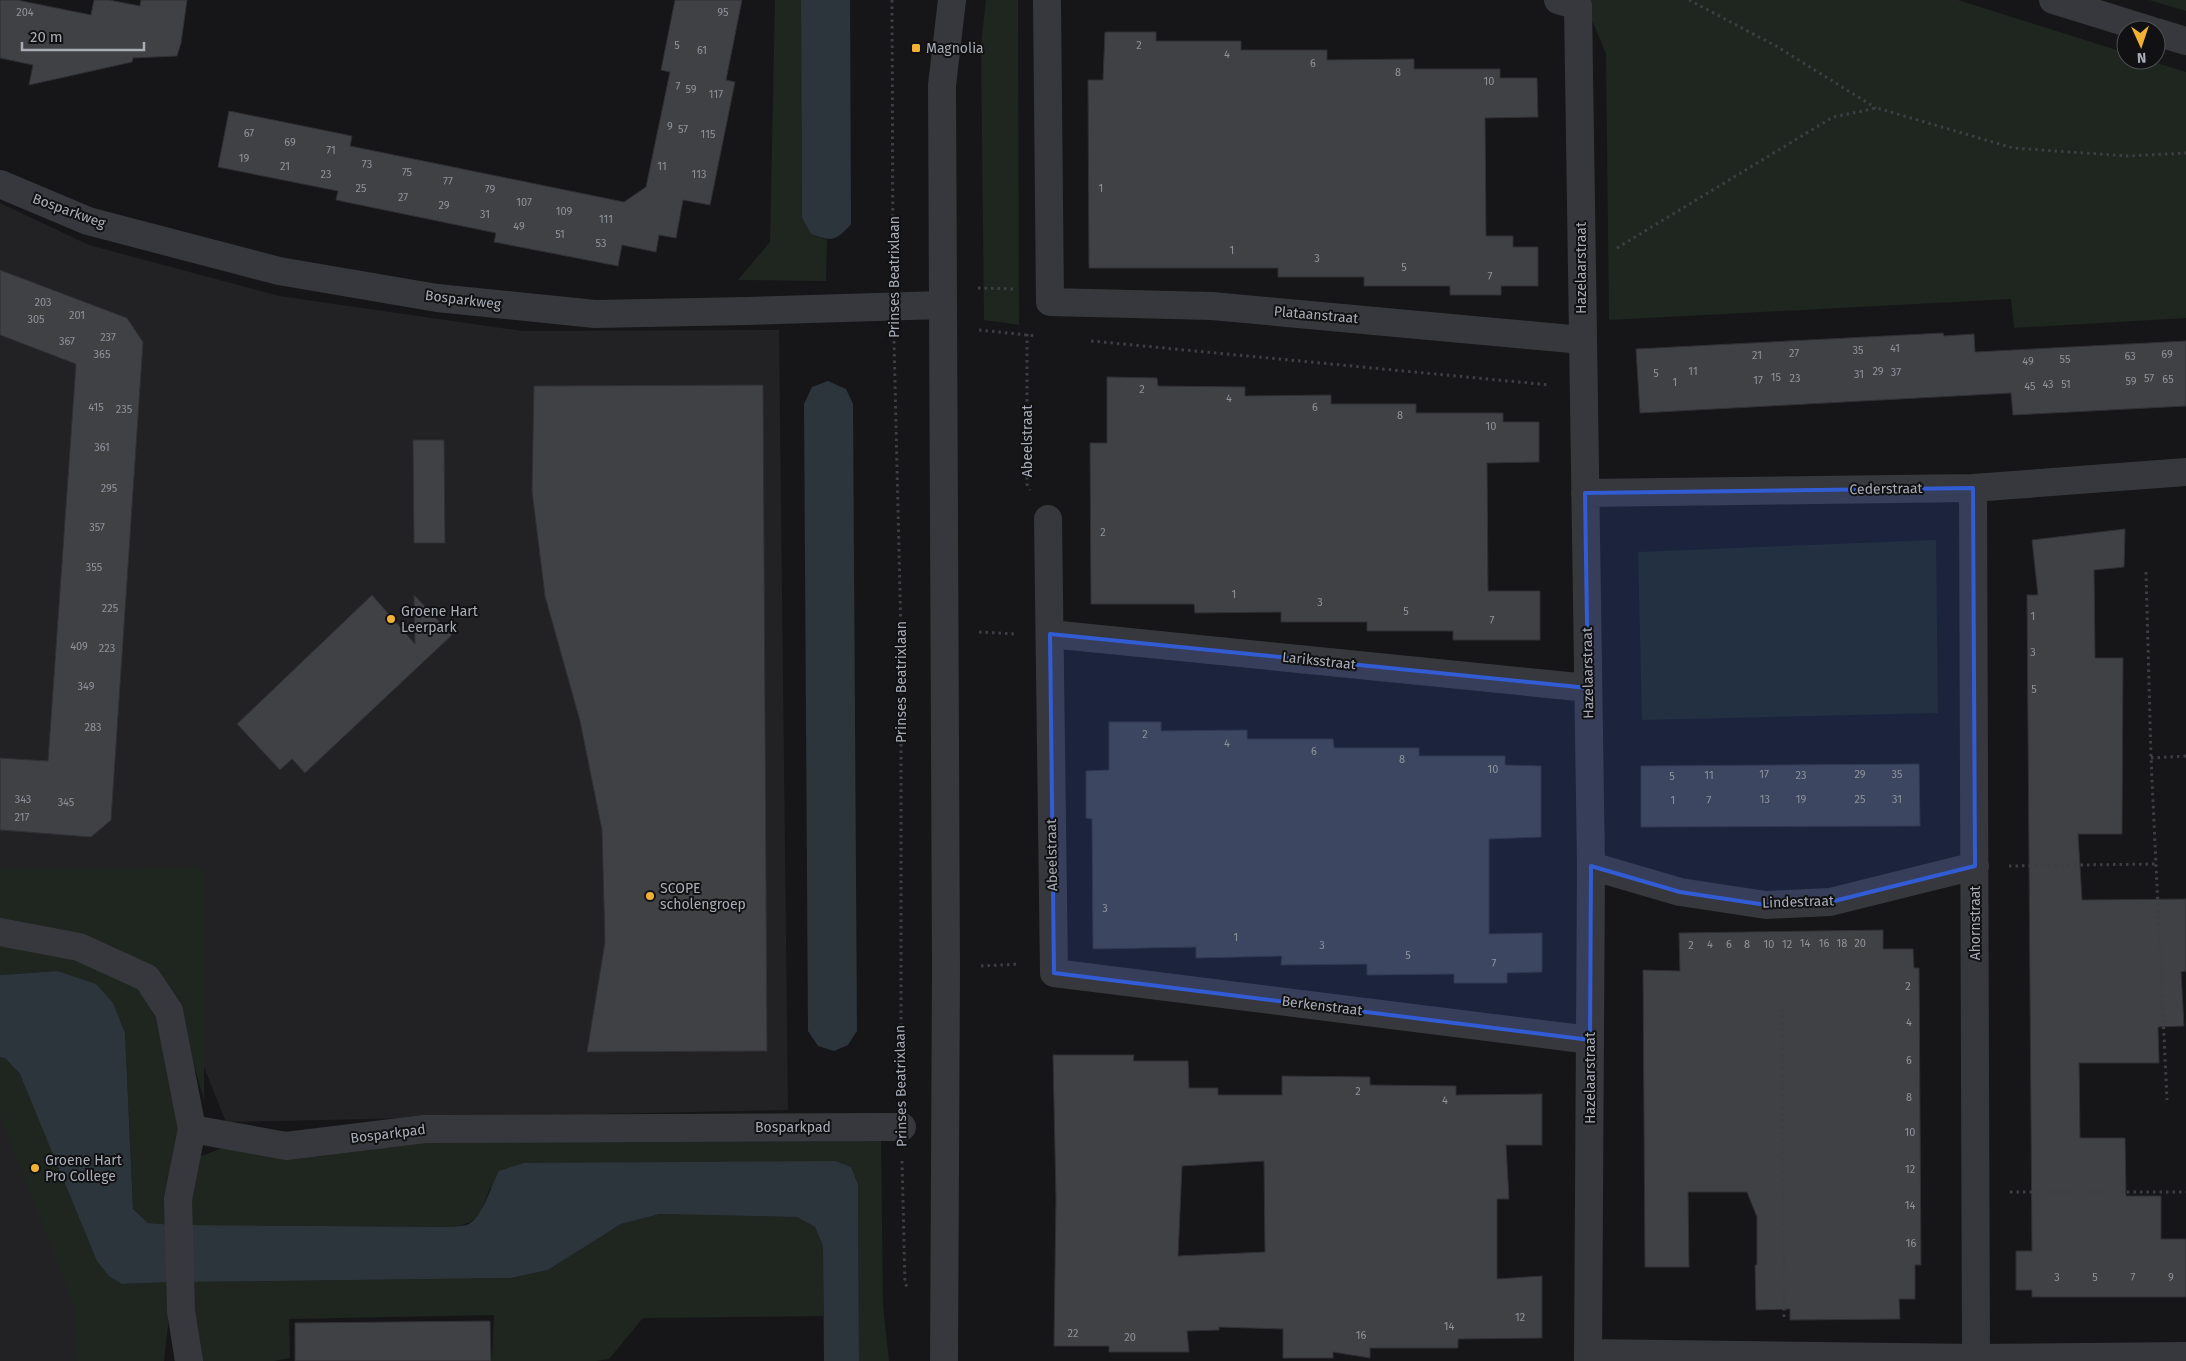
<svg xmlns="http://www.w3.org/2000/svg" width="2186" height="1361" font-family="'Fira Sans',sans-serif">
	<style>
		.built { fill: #222225 }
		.green { fill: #1e261f }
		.water { fill: #2c353c }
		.building { fill: #404145; stroke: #303034; fill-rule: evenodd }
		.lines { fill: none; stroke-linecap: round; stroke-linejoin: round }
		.path { stroke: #3d3f44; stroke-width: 3; stroke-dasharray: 2.5 4; stroke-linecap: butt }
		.street { stroke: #37383d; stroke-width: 28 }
		.marked { fill: #325cd3; fill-opacity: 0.2; stroke: #325cd3; stroke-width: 4; stroke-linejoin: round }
		.poi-dot { fill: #f2b134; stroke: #111113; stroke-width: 2 }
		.labels { text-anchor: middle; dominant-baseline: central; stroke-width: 4; stroke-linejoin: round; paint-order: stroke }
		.number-label { font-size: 11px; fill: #8e929b }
		.poi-label { font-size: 14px; fill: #a8adb8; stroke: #111113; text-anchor: start }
		.street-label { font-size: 14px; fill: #a8adb8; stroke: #111113 }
	</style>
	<rect width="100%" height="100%" fill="#161618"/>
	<path class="built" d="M 0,203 L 89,245 L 279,296 L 523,331 L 779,330 L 788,1110 L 226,1122 L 153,940 L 0,906 Z
		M 0,1042 L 112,1361 L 0,1361 Z"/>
	<path class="green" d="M 775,0 L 801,0 L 802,218 L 811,234 L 827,240 L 826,281 L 738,280 L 770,242 Z
		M 986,0 L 1018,0 L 1019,325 L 984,320 L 981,44 Z
		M 1572,0 L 1958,0 L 2126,53 L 2126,60 L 2147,60 L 2186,72 L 2186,318 L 2014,328 L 2011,299 L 1609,320 L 1606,54 L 1587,8 Z
		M 2149,0 L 2186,0 L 2186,11 Z
		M 1936,540 L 1938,713 L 1642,720 L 1638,552 Z
		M 204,868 L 204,1100 L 175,1000 L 150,967 L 78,933 L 0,918 L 0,869 Z
		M 0,938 L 80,956 L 138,983 L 154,1001 L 178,1116 L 174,1225 L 148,1223 L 133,1209 L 125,1033 L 113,1003 L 57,971 L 0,975 Z
		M 0,1057 L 5,1058 L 20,1074 L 122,1284 L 173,1282 L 164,1361 L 77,1361 L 76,1311 L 0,1115 Z
		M 423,1137 L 881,1137 L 883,1305 L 889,1361 L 859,1361 L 858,1185 L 490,1188 C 480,1213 481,1223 451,1227 L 187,1225 L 199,1157 L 222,1148 Z
		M 660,1214 L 797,1217 L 815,1227 L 823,1246 L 823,1316 L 643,1318 L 609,1359 L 596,1361 L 492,1361 L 494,1315 L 289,1319 L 290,1358 L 274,1361 L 198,1361 L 190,1282 L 511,1278 L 548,1270 L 621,1224 Z"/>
	<path class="water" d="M 801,0 L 850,0 L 851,224 C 836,241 832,242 811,234 L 802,218 Z
		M 828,381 L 846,389 L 853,404 L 857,1031 L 848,1045 L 834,1051 L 818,1046 L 808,1031 L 804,404 L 812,387 Z
		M 57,971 L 96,984 L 113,1003 L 125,1033 L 133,1209 L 148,1223 L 174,1225 L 173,1282 L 122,1284 L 109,1276 L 97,1261 L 20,1074 L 5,1058 L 0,1057 L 0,975 Z
		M 835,1161 L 851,1167 L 858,1185 L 859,1361 L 824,1361 L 823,1246 L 815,1227 L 797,1217 L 660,1214 L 621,1224 L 548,1270 L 511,1278 L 190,1282 L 187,1225 L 451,1227 C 456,1226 462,1226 467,1225 C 482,1219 491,1186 499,1171 L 524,1163 Z"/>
	<path class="building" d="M 0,0 L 17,0 L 91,15 L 94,0 L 109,0 L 140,6 L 141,0 L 187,0 L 181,43 L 177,56 L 133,58 L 132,62 L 29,85 L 33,65 L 0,58 Z
		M 675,0 L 742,0 L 726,80 L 735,82 L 710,205 L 683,200 L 676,238 L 659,235 L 656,252 L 622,245 L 618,266 L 494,242 L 496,233 L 336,200 L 338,191 L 218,167 L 229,111 L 352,136 L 350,146 L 624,202 L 646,187 L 670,72 L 661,70 Z
		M 1105,32 L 1156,32 L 1156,41 L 1241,41 L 1241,50 L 1327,50 L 1327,60 L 1414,59 L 1414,69 L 1500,69 L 1500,78 L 1537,78 L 1538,117 L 1485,118 L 1486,236 L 1513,236 L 1513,247 L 1538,247 L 1538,286 L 1501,286 L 1501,295 L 1450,295 L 1450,286 L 1364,286 L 1364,277 L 1278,277 L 1278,268 L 1089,268 L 1088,80 L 1103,80 Z
		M 0,270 L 127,318 L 143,342 L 111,820 L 91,837 L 0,830 L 0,758 L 48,761 L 76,364 L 0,335 Z
		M 1943,333 L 1944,336 L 1974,334 L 1975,352 L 2186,341 L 2186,406 L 2013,415 L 2011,393 L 1640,413 L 1636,349 Z
		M 1107,377 L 1157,378 L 1158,386 L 1245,387 L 1245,396 L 1331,395 L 1331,404 L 1416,404 L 1416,413 L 1503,413 L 1503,422 L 1539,422 L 1539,462 L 1487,463 L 1488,591 L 1540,591 L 1540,640 L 1453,640 L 1453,631 L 1367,631 L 1367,622 L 1281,622 L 1281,612 L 1195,613 L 1194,604 L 1091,604 L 1090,443 L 1107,443 Z
		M 763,385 L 767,1051 L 587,1052 L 605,942 L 602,830 L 580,721 L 545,596 L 532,491 L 534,386 Z
		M 413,440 L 444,440 L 445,543 L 414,543 Z
		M 2125,529 L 2124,567 L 2094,570 L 2095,658 L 2123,658 L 2122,834 L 2078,834 L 2082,900 L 2186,899 L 2186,971 L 2181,972 L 2184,1026 L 2158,1027 L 2159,1063 L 2079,1063 L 2080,1138 L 2125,1138 L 2126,1196 L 2161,1196 L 2161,1239 L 2186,1239 L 2186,1297 L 2032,1297 L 2032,1290 L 2016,1290 L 2016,1251 L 2032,1251 L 2027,595 L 2038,595 L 2032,540 Z
		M 372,595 L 415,644 L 414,595 L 452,635 L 305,773 L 292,759 L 280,770 L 237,724 Z
		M 1109,722 L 1161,722 L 1161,731 L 1247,730 L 1247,739 L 1333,739 L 1334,748 L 1419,748 L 1419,756 L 1505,756 L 1505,765 L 1541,766 L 1541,837 L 1489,839 L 1489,934 L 1542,933 L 1542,972 L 1507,973 L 1507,983 L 1454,983 L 1454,974 L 1367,975 L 1367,964 L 1281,965 L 1282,956 L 1196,958 L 1196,947 L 1093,949 L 1092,819 L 1086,818 L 1086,771 L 1109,770 Z
		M 1919,764 L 1920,826 L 1641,827 L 1641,766 Z
		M 1883,930 L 1883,949 L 1913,949 L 1914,968 L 1919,968 L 1921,1265 L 1915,1265 L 1915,1299 L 1899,1299 L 1900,1319 L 1790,1320 L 1790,1309 L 1756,1310 L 1755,1265 L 1757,1265 L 1757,1217 L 1747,1192 L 1688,1192 L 1689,1267 L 1645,1267 L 1643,970 L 1680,971 L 1679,933 Z
		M 1053,1055 L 1134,1055 L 1133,1061 L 1188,1061 L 1189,1088 L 1218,1088 L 1218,1095 L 1282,1095 L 1282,1076 L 1370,1077 L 1370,1085 L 1456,1086 L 1456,1095 L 1542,1094 L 1542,1145 L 1506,1145 L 1509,1199 L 1497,1199 L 1497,1279 L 1542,1276 L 1542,1338 L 1458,1339 L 1458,1348 L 1370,1348 L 1370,1358 L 1333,1352 L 1333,1358 L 1283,1358 L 1283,1329 L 1219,1327 L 1219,1330 L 1187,1331 L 1189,1352 L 1109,1352 L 1109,1346 L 1054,1346 L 1056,1198 ZM 1264,1161 L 1265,1252 L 1178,1256 L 1182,1166 Z
		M 490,1321 L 491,1361 L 295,1361 L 295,1323 Z"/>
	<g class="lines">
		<path class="path" d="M 892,0 L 893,270
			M 1689,0 L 1776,46 L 1876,108
			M 1617,248 L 1833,117 L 1877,108 L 2013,148 L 2128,156 L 2186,153
			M 978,288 L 1014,289
			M 979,330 L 1037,336
			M 1027,334 L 1027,484 L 1030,490
			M 894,341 L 901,634 L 901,1092
			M 1091,341 L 1550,385
			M 2146,572 L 2151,758 L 2167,1100
			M 979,632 L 1015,634
			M 2151,758 L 2186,756
			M 2009,866 L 2156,864
			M 981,966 L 1020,964
			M 1782,1009 L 1784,1320
			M 902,1161 L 905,1283 L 908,1289
			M 2010,1192 L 2186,1192"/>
		<path class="street" d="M 1047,0 L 1050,302 L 1212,306 L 1582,340
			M 1558,0 L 1578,6 L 1591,866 L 1588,1361
			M 2053,0 L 2150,30
			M 2156,32 L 2186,41
			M 0,184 L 88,221 L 279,271 L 437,298 L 595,314 L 747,311 L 942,305
			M 1973,488 L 1976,1358
			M 1585,493 L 1973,488 L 2186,472
			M 1048,519 L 1054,973 L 1590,1040
			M 1050,634 L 1588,688
			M 1591,866 L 1680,892 L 1766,905 L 1830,902 L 1975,866
			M 0,932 L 79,947 L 147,978 L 169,1011 L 192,1129 L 286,1146 L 425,1129 L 902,1127
			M 1588,1353 L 1976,1358 L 2186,1356
			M 189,1361 L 181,1311 L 178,1199 L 192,1129
			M 944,1361 L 946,969 L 942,85 L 952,0"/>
	</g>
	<path class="marked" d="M 1973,488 L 1975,866 L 1830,902 L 1766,905 L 1680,892 L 1591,866 L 1590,1040 L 1054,973 L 1050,634 L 1588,688 L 1585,493 Z"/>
	<g class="poi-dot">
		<rect x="911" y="43" width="10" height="10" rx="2.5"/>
		<circle cx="391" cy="619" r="5"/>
		<circle cx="650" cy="896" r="5"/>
		<circle cx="35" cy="1168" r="5"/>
	</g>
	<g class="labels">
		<g class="number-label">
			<text x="25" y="12">204</text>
			<text x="723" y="12">95</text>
			<text x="677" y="45">5</text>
			<text x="1139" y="45">2</text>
			<text x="702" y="50">61</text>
			<text x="1227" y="54">4</text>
			<text x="1313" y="63">6</text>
			<text x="1398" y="72">8</text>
			<text x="1489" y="81">10</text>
			<text x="678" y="86">7</text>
			<text x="691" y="89">59</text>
			<text x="716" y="94">117</text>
			<text x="670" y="126">9</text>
			<text x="683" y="129">57</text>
			<text x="249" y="133">67</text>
			<text x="708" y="134">115</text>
			<text x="290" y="142">69</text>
			<text x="331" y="150">71</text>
			<text x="244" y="158">19</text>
			<text x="367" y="164">73</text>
			<text x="285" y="166">21</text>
			<text x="662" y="166">11</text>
			<text x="407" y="172">75</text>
			<text x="326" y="174">23</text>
			<text x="699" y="174">113</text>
			<text x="448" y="181">77</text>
			<text x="361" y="188">25</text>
			<text x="1101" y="188">1</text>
			<text x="490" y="189">79</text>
			<text x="403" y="197">27</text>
			<text x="524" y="202">107</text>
			<text x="444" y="205">29</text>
			<text x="564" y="211">109</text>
			<text x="485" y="214">31</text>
			<text x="606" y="219">111</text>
			<text x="519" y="226">49</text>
			<text x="560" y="234">51</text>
			<text x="601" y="243">53</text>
			<text x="1232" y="250">1</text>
			<text x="1317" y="258">3</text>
			<text x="1404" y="267">5</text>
			<text x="1490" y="276">7</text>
			<text x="43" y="302">203</text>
			<text x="77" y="315">201</text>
			<text x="36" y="319">305</text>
			<text x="108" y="337">237</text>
			<text x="67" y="341">367</text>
			<text x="1895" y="348">41</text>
			<text x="1858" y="350">35</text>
			<text x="1794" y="353">27</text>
			<text x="102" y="354">365</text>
			<text x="2167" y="354">69</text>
			<text x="1757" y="355">21</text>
			<text x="2130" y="356">63</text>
			<text x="2065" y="359">55</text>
			<text x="2028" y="361">49</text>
			<text x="1693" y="371">11</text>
			<text x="1878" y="371">29</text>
			<text x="1896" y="372">37</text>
			<text x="1656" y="373">5</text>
			<text x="1859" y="374">31</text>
			<text x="1776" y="377">15</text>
			<text x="1795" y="378">23</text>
			<text x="2149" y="378">57</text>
			<text x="2168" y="379">65</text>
			<text x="1758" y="380">17</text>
			<text x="2131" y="381">59</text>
			<text x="1675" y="382">1</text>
			<text x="2048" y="384">43</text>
			<text x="2066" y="384">51</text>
			<text x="2030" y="386">45</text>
			<text x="1142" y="389">2</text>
			<text x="1229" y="398">4</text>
			<text x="96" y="407">415</text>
			<text x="1315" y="407">6</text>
			<text x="124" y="409">235</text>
			<text x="1400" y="415">8</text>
			<text x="1491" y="426">10</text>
			<text x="102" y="447">361</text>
			<text x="109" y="488">295</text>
			<text x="97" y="527">357</text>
			<text x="1103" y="532">2</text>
			<text x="94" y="567">355</text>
			<text x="1234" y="594">1</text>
			<text x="1320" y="602">3</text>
			<text x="110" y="608">225</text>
			<text x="1406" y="611">5</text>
			<text x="2033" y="616">1</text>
			<text x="1492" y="620">7</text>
			<text x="79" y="646">409</text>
			<text x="107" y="648">223</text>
			<text x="2033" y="652">3</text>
			<text x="86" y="686">349</text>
			<text x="2034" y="689">5</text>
			<text x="93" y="727">283</text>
			<text x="1145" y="734">2</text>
			<text x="1227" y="743">4</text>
			<text x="1314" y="751">6</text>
			<text x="1402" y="759">8</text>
			<text x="1493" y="769">10</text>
			<text x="1764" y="774">17</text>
			<text x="1860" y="774">29</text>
			<text x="1897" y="774">35</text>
			<text x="1709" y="775">11</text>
			<text x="1801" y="775">23</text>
			<text x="1672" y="776">5</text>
			<text x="23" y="799">343</text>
			<text x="1765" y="799">13</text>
			<text x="1801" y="799">19</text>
			<text x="1860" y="799">25</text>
			<text x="1897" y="799">31</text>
			<text x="1673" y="800">1</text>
			<text x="1709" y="800">7</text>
			<text x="66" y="802">345</text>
			<text x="22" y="817">217</text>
			<text x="1105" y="908">3</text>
			<text x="1236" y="937">1</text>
			<text x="1805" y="943">14</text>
			<text x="1824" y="943">16</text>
			<text x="1842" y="943">18</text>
			<text x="1860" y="943">20</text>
			<text x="1710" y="944">4</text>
			<text x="1729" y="944">6</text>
			<text x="1747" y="944">8</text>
			<text x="1769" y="944">10</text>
			<text x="1787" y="944">12</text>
			<text x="1322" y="945">3</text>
			<text x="1691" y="945">2</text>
			<text x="1408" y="955">5</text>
			<text x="1494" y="963">7</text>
			<text x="1908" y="986">2</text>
			<text x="1909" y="1022">4</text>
			<text x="1909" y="1060">6</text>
			<text x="1358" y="1091">2</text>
			<text x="1909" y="1097">8</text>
			<text x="1445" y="1100">4</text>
			<text x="1910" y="1132">10</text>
			<text x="1910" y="1169">12</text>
			<text x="1910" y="1205">14</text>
			<text x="1911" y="1243">16</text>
			<text x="2057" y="1277">3</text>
			<text x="2095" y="1277">5</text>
			<text x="2133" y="1277">7</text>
			<text x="2171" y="1277">9</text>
			<text x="1520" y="1317">12</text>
			<text x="1449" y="1326">14</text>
			<text x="1073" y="1333">22</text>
			<text x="1361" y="1335">16</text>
			<text x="1130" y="1337">20</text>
		</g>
		<g class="poi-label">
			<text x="926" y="48">Magnolia</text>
			<text x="401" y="611">Groene Hart<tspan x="401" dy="16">Leerpark</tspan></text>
			<text x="660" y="888">SCOPE<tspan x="660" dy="16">scholengroep</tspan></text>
			<text x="45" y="1160">Groene Hart<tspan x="45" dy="16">Pro College</tspan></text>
		</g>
		<g class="street-label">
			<text transform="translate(69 211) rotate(20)">Bosparkweg</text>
			<text transform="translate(1581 268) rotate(-90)">Hazelaarstraat</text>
			<text transform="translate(894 277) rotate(-90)">Prinses Beatrixlaan</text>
			<text transform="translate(463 300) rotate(7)">Bosparkweg</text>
			<text transform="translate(1316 315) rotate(5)">Plataanstraat</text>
			<text transform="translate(1027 441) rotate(-90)">Abeelstraat</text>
			<text transform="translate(1886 489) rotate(-1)">Cederstraat</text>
			<text transform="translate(1319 661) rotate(6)">Lariksstraat</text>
			<text transform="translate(1588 673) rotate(-91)">Hazelaarstraat</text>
			<text transform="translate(901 682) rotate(-90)">Prinses Beatrixlaan</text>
			<text transform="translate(1052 855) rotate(-91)">Abeelstraat</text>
			<text transform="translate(1798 902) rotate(-2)">Lindestraat</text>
			<text transform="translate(1975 923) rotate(-90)">Ahornstraat</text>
			<text transform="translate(1322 1006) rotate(7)">Berkenstraat</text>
			<text transform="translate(1590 1078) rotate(-90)">Hazelaarstraat</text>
			<text transform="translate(901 1086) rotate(-91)">Prinses Beatrixlaan</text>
			<text x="793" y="1127">Bosparkpad</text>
			<text transform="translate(388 1134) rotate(-7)">Bosparkpad</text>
		</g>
	</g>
	<g transform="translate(2141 45) rotate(177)"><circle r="24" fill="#111113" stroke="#4d4f55"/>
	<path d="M0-4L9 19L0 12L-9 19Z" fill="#f2b134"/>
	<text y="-8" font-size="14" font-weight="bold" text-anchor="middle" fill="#a8adb8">N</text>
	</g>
	<path d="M22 42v8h122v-8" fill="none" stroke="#a8adb8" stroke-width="2.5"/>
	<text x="30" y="42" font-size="15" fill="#a8adb8" stroke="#111113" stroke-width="4" paint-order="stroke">20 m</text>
</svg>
